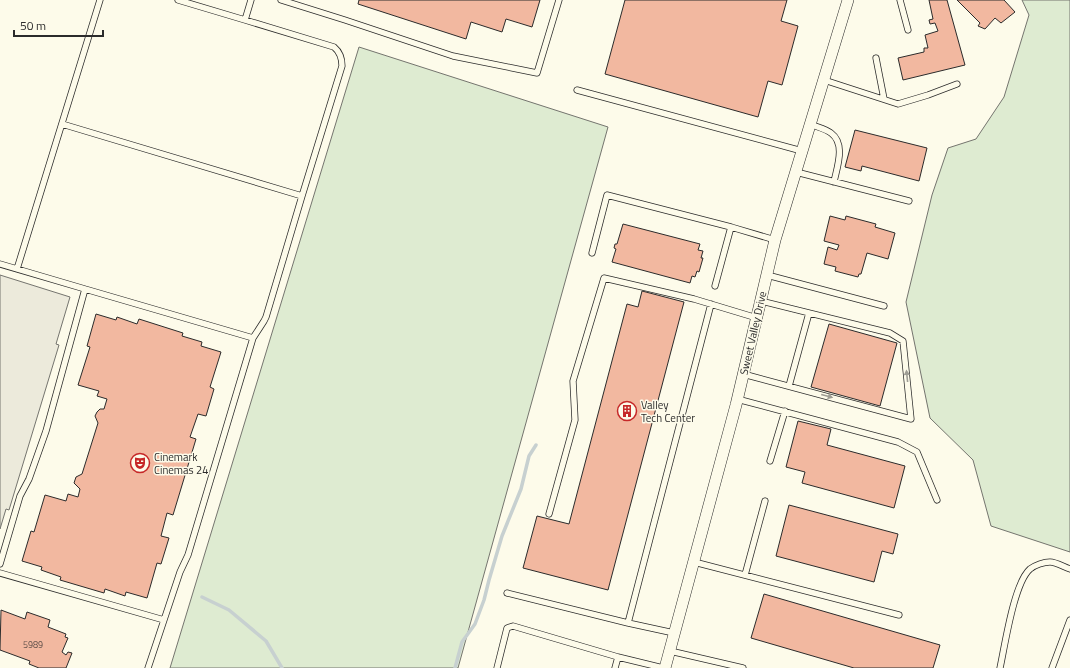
<svg xmlns="http://www.w3.org/2000/svg" width="1070" height="668" font-family="'Titillium Web',sans-serif">
	<style>
		.green { fill: #deebd1; stroke: #74746e }
		.parking { fill: #eceadb; stroke: #74746e }
		.lines { fill: none; stroke-linecap: round; stroke-linejoin: round }
		.stream { stroke: #c7d0d0; stroke-width: 3.5 }
		.building { fill: #f2b8a0; stroke: #2b2b2b }
		.service-casing { stroke: #2b2b2b; stroke-width: 7 }
		.minor-casing { stroke: #2b2b2b; stroke-width: 12 }
		.service { stroke: #fdfbea; stroke-width: 5.5 }
		.minor { stroke: #fdfbea; stroke-width: 11 }
		.oneway { fill: #9e9d94 }
		.labels { text-anchor: middle; dominant-baseline: central; stroke-width: 3; stroke-linejoin: round; paint-order: stroke }
		.number-label { font-size: 9px; fill: #5d4e48 }
		.street-label { font-size: 11px; fill: #2b2b2b; stroke: #fdfbea }
		.poi-label { font-size: 11px; fill: #2b2b2b; stroke: #fdfbea; text-anchor: start }
	</style>
	<rect width="100%" height="100%" fill="#fdfbea"/>
	<path class="green" d="M 1022,0 L 1070,0 L 1070,552 L 991,526 L 973,460 L 930,418 L 906,302 L 932,195 L 948,148 L 976,139 L 1004,97 L 1029,15 Z
		M 359,47 L 608,127 L 458,668 L 170,668 Z"/>
	<path class="parking" d="M 0,275 L 70,297 L 56,344 L 59,345 L 9,510 L 6,509 L 0,529 Z"/>
	<g class="lines">
		<path class="stream" d="M 202,597 L 229,610 L 266,641 L 282,668
			M 455,668 L 462,642 L 475,624 L 484,600 L 489,580 L 502,536 L 521,489 L 529,456 L 536,445"/>
	</g>
	<path class="building" d="M 359,0 L 540,0 L 532,27 L 506,19 L 502,32 L 471,22 L 466,39 L 358,4 Z
		M 625,0 L 787,0 L 781,21 L 798,26 L 782,85 L 768,81 L 758,117 L 605,74 Z
		M 929,0 L 947,0 L 965,65 L 903,80 L 898,58 L 924,52 L 924,48 L 928,48 L 925,35 L 938,31 L 935,23 L 930,24 L 929,20 L 933,19 Z
		M 957,0 L 1004,0 L 1015,12 L 1001,23 L 995,18 L 985,29 L 978,26 L 980,23 Z
		M 855,130 L 927,148 L 919,181 L 862,166 L 861,171 L 845,167 Z
		M 830,216 L 845,220 L 846,216 L 876,224 L 875,227 L 895,233 L 888,259 L 867,253 L 861,274 L 859,274 L 858,277 L 835,271 L 836,267 L 824,264 L 828,247 L 837,250 L 839,245 L 824,241 Z
		M 623,224 L 700,244 L 698,250 L 703,251 L 701,258 L 703,258 L 699,272 L 697,271 L 695,277 L 692,276 L 690,283 L 612,262 L 616,249 L 614,248 L 615,244 L 617,244 Z
		M 642,291 L 684,302 L 608,590 L 523,568 L 537,516 L 569,524 L 627,304 L 638,307 Z
		M 96,314 L 116,320 L 117,317 L 137,324 L 139,319 L 183,333 L 182,336 L 202,342 L 201,346 L 221,352 L 210,387 L 214,389 L 206,416 L 198,414 L 190,437 L 196,439 L 173,515 L 167,513 L 161,536 L 169,538 L 161,564 L 157,563 L 147,598 L 126,592 L 125,596 L 105,589 L 104,593 L 60,580 L 61,577 L 41,570 L 42,567 L 22,561 L 31,531 L 34,532 L 45,495 L 66,501 L 68,494 L 78,497 L 80,489 L 74,483 L 76,477 L 82,474 L 98,423 L 95,416 L 97,412 L 100,409 L 104,409 L 107,399 L 97,396 L 99,391 L 78,385 L 90,347 L 87,346 Z
		M 829,324 L 897,343 L 880,406 L 811,387 Z
		M 798,421 L 831,429 L 827,445 L 905,466 L 894,508 L 802,483 L 805,472 L 786,467 Z
		M 789,505 L 898,534 L 893,554 L 882,551 L 874,582 L 776,556 Z
		M 764,594 L 940,645 L 933,668 L 854,668 L 751,638 Z
		M 1,610 L 25,619 L 27,612 L 50,620 L 48,627 L 66,634 L 65,637 L 68,638 L 62,652 L 66,655 L 68,652 L 72,653 L 66,668 L 39,668 L 29,664 L 30,661 L 0,650 Z"/>
	<g class="lines">
		<defs>
			<path id="service" d="M 178,0 L 245,20 L 251,0
				M 281,0 L 345,20 L 453,56 L 537,73 L 559,0
				M 900,0 L 908,30
				M 876,58 L 884,99
				M 824,80 L 898,104 L 928,95 L 957,84
				M 577,90 L 802,151
				M 62,124 L 302,196 L 342,66 C 342,58 340,52 334,47 L 245,20
				M 810,124 C 817,127 826,129 831,133 C 846,144 837,167 834,182
				M 796,172 L 909,201
				M 592,253 L 607,195 L 731,227 L 775,240
				M 0,264 L 85,289 L 46,431 L 29,479 L 20,496 L 0,564
				M 17,269 L 100,0
				M 767,275 L 884,306
				M 715,286 L 731,227
				M 85,289 L 253,338 L 264,321 L 266,317 L 302,196
				M 743,374 L 911,419 L 903,341 L 890,333 L 761,301
				M 789,386 L 809,313
				M 737,399 L 898,442 L 917,452 L 937,500
				M 770,461 L 785,411
				M 549,514 L 575,420 L 573,381 L 604,278 L 694,299 L 757,318
				M 694,562 L 899,615
				M 0,573 L 164,620 L 148,668
				M 745,575 L 765,501
				M 507,593 L 628,623 L 711,304
				M 164,620 L 180,572 L 188,555 L 253,338
				M 628,623 L 674,633
				M 670,651 L 743,668
				M 618,657 L 663,668
				M 497,668 L 507,628 L 513,626 L 618,657 L 615,668
				M 1000,668 C 1005,645 1014,583 1030,569 C 1035,565 1044,562 1050,562 C 1056,562 1064,567 1070,569
				M 1052,668 L 1070,620"/>
			<path id="minor" d="M 665,668 L 736,405 L 775,240 L 848,0"/>
		</defs>
		<use href="#service" class="service-casing"/>
		<use href="#minor" class="minor-casing"/>
		<use href="#service" class="service"/>
		<use href="#minor" class="minor"/>
	</g>
	<defs><path id="oneway-solid" d="M-6-.8H1V-3.2L6.5 0L1 3.2V.8H-6Z"/></defs>
	<g class="oneway">
		<use href="#oneway-solid" transform="translate(907 376) rotate(-96)"/>
		<use href="#oneway-solid" transform="translate(827 396) rotate(15)"/>
	</g>
	<defs>
		<symbol id="building-ring" viewBox="-11 -11 22 22"><circle r="9.5" fill="#fdfbea" stroke="#c62828" stroke-width="1.5"/><path d="M-4-6H4V6H1V3H-1V6H-4ZM-2.5-4.3h1.7v1.8h-1.7ZM.8-4.3h1.7v1.8H.8ZM-2.5-1h1.7V.8h-1.7ZM.8-1h1.7V.8H.8Z" fill="#c62828"/></symbol>
		<symbol id="theatre-ring" viewBox="-11 -11 22 22"><circle r="9.5" fill="#fdfbea" stroke="#c62828" stroke-width="1.5"/><path d="M-5-5.5Q0-4 5-5.5V0Q5 5 0 6Q-5 5-5 0ZM-3.3-2.5H-1v1.5H-3.3ZM1-2.5H3.3v1.5H1ZM-2.8 1Q0 5.5 2.8 1Z" fill="#c62828"/></symbol>
	</defs>
	<g fill-rule="evenodd">
		<use href="#building-ring" x="616" y="400" width="22" height="22"/>
		<use href="#theatre-ring" x="129" y="452" width="22" height="22"/>
	</g>
	<g class="labels">
		<g class="number-label">
			<text x="33" y="644">5989</text>
		</g>
		<g class="street-label">
			<text transform="translate(753 333) rotate(-77)">Sweet Valley Drive</text>
		</g>
		<g class="poi-label">
			<text x="641" y="405">Valley<tspan x="641" dy="13">Tech Center</tspan></text>
			<text x="154" y="457">Cinemark<tspan x="154" dy="13">Cinemas 24</tspan></text>
		</g>
	</g>
	<path d="M14 30v6h89v-6" fill="none" stroke="#2b2b2b" stroke-width="2"/>
	<text x="20" y="30" font-size="12" fill="#2b2b2b" stroke="#fdfbea" stroke-width="3" paint-order="stroke">50 m</text>
</svg>
